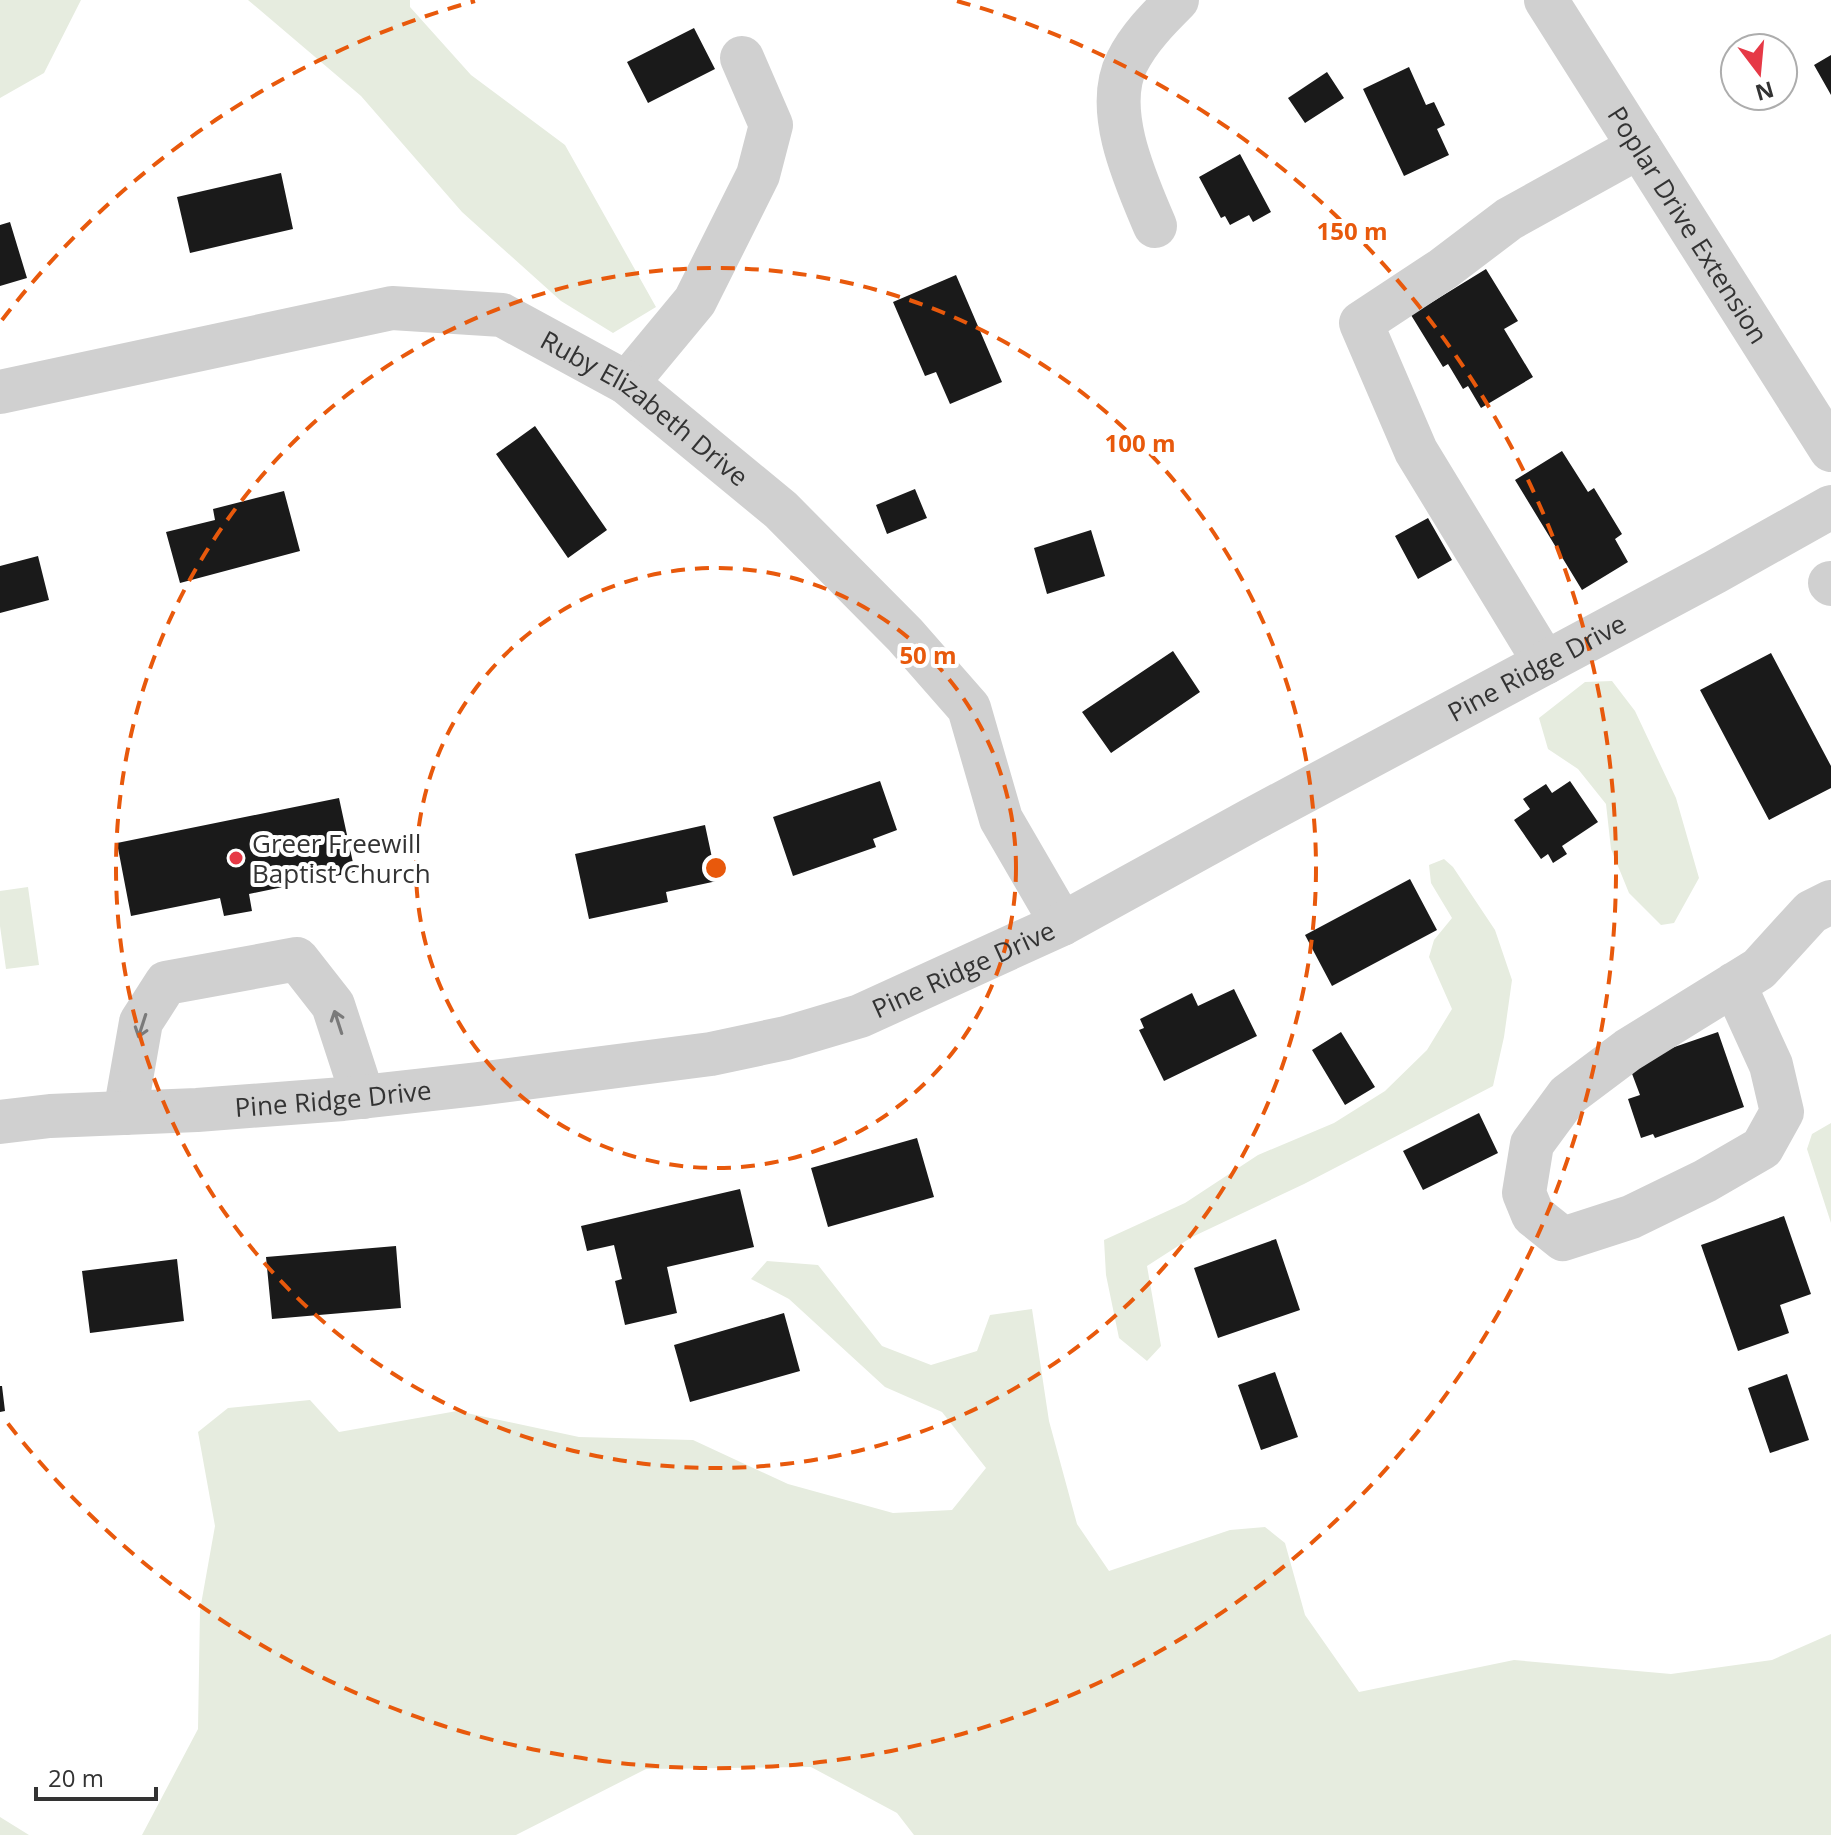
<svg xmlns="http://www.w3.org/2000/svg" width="1831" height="1835" font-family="'Open Sans',sans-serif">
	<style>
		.green { fill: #e6ecdf }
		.building { fill: #1a1a1a }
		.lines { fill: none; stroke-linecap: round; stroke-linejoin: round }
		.minor { stroke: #d0d0d0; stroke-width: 44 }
		.oneway { stroke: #7a7a7a }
		.ring { fill: none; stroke: #e8590c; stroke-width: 4; stroke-dasharray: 14 10 }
		.poi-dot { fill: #e63946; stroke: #fff; stroke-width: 3 }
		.labels { text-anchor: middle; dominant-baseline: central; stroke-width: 8; stroke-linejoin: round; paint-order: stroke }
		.street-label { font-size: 26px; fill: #333; stroke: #fff }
		.poi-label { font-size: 26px; fill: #333; stroke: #fff; text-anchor: start }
		.centre { fill: #e8590c; stroke: #fff; stroke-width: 4 }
		.ring-label { font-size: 24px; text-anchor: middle; font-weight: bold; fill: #e8590c; stroke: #fff; stroke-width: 8; stroke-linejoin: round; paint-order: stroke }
	</style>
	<rect width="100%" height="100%" fill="#fff"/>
	<path class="green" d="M 0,0 L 81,0 L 44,73 L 0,98 Z
		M 248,0 L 410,0 L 410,7 L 471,75 L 565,145 L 656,307 L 613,333 L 561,301 L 462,212 L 361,96 Z
		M 1612,681 L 1635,711 L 1676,798 L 1699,878 L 1674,923 L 1661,925 L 1629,893 L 1611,849 L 1606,804 L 1578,769 L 1548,749 L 1539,718 L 1585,682 Z
		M 1444,859 L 1453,867 L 1495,930 L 1512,980 L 1504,1037 L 1493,1086 L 1304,1184 L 1192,1237 L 1147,1266 L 1161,1346 L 1147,1361 L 1119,1338 L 1106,1275 L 1104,1240 L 1185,1203 L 1258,1155 L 1334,1123 L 1385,1091 L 1427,1050 L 1452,1009 L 1429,957 L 1434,940 L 1452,918 L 1431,883 L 1429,865 Z
		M 28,887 L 39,965 L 6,969 L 0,926 L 0,891 Z
		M 1831,1123 L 1831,1223 L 1807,1149 L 1812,1134 Z
		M 767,1261 L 818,1265 L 882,1346 L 931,1365 L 977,1351 L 990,1315 L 1032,1309 L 1049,1421 L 1077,1524 L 1109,1571 L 1230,1530 L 1265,1527 L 1285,1543 L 1305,1615 L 1359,1692 L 1514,1660 L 1671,1674 L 1772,1660 L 1831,1634 L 1831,1835 L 914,1835 L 897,1813 L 811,1767 L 646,1769 L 516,1835 L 142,1835 L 198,1729 L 200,1610 L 215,1526 L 198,1432 L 228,1408 L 310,1400 L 339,1432 L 457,1411 L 579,1437 L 693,1440 L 788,1484 L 893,1513 L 952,1510 L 986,1468 L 942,1412 L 885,1387 L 789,1299 L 751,1279 Z
		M 0,1817 L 29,1835 L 0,1835 Z"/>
	<path class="building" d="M 694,28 L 715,69 L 648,103 L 627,62 Z
		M 1831,55 L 1831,95 L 1814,65 Z
		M 1409,67 L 1426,105 L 1434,102 L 1445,125 L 1437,129 L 1449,155 L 1404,176 L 1363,89 Z
		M 1327,72 L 1344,98 L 1305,123 L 1288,98 Z
		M 1240,154 L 1271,212 L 1253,222 L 1249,215 L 1230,225 L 1225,216 L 1221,218 L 1199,177 Z
		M 281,173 L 293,229 L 190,253 L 177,197 Z
		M 10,222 L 27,278 L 0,286 L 0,225 Z
		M 1486,269 L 1518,321 L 1504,329 L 1533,377 L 1481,408 L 1468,386 L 1463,389 L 1448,364 L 1443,367 L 1411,315 Z
		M 956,275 L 1002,382 L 950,404 L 936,372 L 925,376 L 893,302 Z
		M 535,426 L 607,530 L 568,558 L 496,454 Z
		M 1562,451 L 1588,492 L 1594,488 L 1622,534 L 1615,539 L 1628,562 L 1582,590 L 1515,480 Z
		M 915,489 L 927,518 L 887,534 L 876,505 Z
		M 284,491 L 300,551 L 180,583 L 166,532 L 215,520 L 213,509 Z
		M 1428,518 L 1452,560 L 1418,579 L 1395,536 Z
		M 1091,530 L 1105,576 L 1047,594 L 1034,548 Z
		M 38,556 L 49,600 L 0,613 L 0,566 Z
		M 1173,651 L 1200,692 L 1111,753 L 1082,712 Z
		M 1771,653 L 1831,766 L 1831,788 L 1769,820 L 1700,690 Z
		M 880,781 L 897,830 L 873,839 L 876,847 L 793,876 L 773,817 Z
		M 1570,781 L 1598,822 L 1562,846 L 1567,854 L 1553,863 L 1548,854 L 1541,859 L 1514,820 L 1530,809 L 1523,799 L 1546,784 L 1552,793 Z
		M 339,798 L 355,872 L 249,894 L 252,911 L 224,916 L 220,898 L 131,916 L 117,843 Z
		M 705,825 L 717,881 L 666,892 L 668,902 L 589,919 L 575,854 Z
		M 1410,879 L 1437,930 L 1332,986 L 1305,935 Z
		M 1234,989 L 1257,1036 L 1164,1081 L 1139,1030 L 1144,1028 L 1140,1019 L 1192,993 L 1198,1006 Z
		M 1341,1032 L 1375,1087 L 1345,1105 L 1312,1050 Z
		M 1718,1032 L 1744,1107 L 1655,1138 L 1653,1134 L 1641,1138 L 1628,1099 L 1640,1095 L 1628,1063 Z
		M 1479,1113 L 1498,1153 L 1423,1190 L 1403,1151 Z
		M 917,1138 L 934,1197 L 828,1227 L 811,1168 Z
		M 740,1189 L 754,1247 L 667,1267 L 677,1313 L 625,1325 L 615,1281 L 622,1279 L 614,1245 L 587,1251 L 581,1226 Z
		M 1784,1216 L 1811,1294 L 1780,1305 L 1789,1333 L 1738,1351 L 1701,1245 Z
		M 1276,1239 L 1300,1310 L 1218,1338 L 1194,1268 Z
		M 396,1246 L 401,1308 L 272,1319 L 266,1257 Z
		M 177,1259 L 184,1321 L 90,1333 L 82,1271 Z
		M 784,1313 L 800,1371 L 690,1402 L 674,1345 Z
		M 1275,1372 L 1298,1437 L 1261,1450 L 1238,1385 Z
		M 1787,1374 L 1809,1440 L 1770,1453 L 1748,1388 Z
		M 0,1386 L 2,1386 L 5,1411 L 0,1412 Z"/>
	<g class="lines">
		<g class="minor">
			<path id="s1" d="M 1546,0 L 1831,450"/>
			<path d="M 1155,226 C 1136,181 1103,110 1127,62 C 1139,38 1158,19 1177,0"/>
			<path d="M 627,383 L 695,301 L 758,175 L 771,125 L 742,58"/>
			<path id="s2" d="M 0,392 L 392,308 L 502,315 L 627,383 L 781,510 L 905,635 L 969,708 L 1001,819 L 1062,924"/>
			<path d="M 1830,583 L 1831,584"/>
			<path d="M 1545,663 L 1416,451 L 1361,323 L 1443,269 L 1509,219 L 1639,147"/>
			<path d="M 1734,984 L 1771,1065 L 1782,1112 L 1762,1148 L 1705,1181 L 1631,1217 L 1563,1239 L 1533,1215 L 1524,1193 L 1532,1144 L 1568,1095 L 1628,1050 L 1759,969 L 1811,912 L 1831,902"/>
			<path d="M 125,1113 L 141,1022 L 166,983 L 297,959 L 333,1005 L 363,1097"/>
			<path id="s3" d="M 0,1122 L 50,1116 L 197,1110 L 343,1099 L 478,1084 L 711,1054 L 786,1038 L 860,1016 L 1062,924 L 1251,820 L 1715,572 L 1831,507"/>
		</g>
	</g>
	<defs><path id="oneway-shaft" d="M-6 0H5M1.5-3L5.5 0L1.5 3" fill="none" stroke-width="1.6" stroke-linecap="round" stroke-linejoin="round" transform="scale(2)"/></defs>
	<g class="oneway">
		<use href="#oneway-shaft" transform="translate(338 1022) rotate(-108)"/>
		<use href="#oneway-shaft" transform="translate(142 1026) rotate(108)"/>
	</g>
	<g class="ring">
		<circle cx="716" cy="868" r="300"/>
		<circle cx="716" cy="868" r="600"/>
		<path d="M2 320A900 900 0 0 1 475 1M957 1A900 900 0 1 1 2 1416"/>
	</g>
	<circle class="poi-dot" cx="236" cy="858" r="8"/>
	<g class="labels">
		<g class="street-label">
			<text stroke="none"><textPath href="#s1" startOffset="266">Poplar Drive Extension</textPath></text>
			<text stroke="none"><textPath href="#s2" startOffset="682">Ruby Elizabeth Drive</textPath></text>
			<text stroke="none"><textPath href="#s3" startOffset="1630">Pine Ridge Drive</textPath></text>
			<text stroke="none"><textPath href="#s3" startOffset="982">Pine Ridge Drive</textPath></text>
			<text stroke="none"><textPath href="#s3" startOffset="334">Pine Ridge Drive</textPath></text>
		</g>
		<g class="poi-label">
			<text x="252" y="843">Greer Freewill<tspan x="252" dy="30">Baptist Church</tspan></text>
		</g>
	</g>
	<circle cx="716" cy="868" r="12" class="centre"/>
	<g class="ring-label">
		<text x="1352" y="240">150 m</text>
		<text x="1140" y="452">100 m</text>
		<text x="928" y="664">50 m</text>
	</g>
	<g transform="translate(1759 72) rotate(164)"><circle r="38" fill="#ffffff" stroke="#adadad" stroke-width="2"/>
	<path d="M0-6L14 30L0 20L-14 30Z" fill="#e63946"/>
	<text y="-12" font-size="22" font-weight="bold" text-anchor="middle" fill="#333333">N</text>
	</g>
	<path d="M36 1787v12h120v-12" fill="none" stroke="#333333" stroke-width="4"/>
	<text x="48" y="1787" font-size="24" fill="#333333" stroke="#ffffff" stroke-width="6" paint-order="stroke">20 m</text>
</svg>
